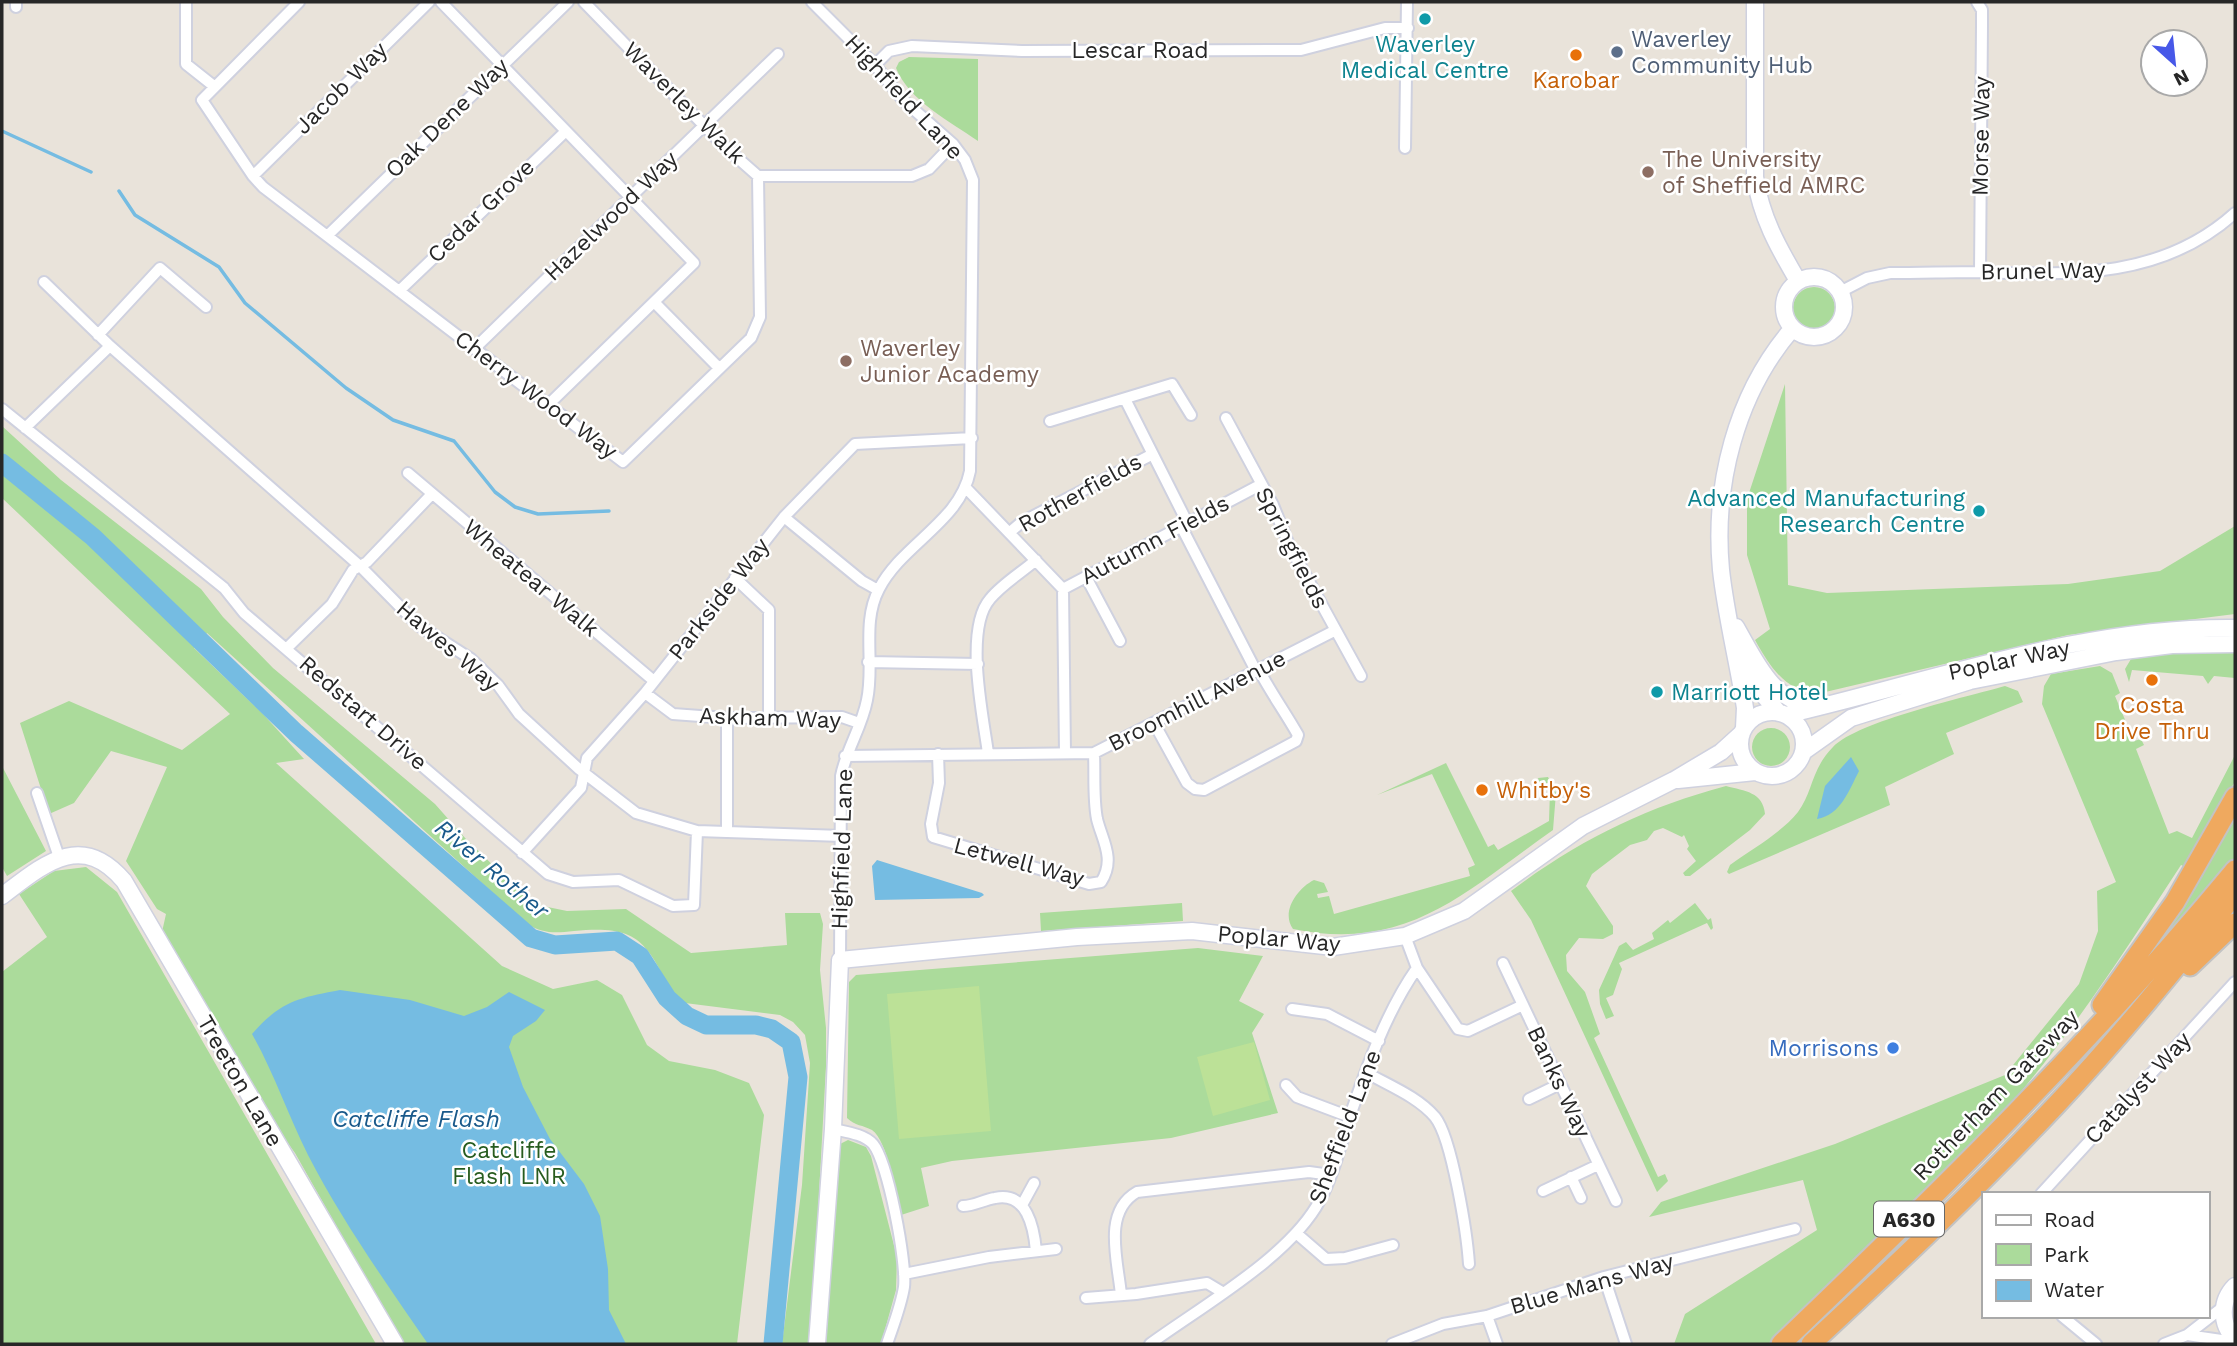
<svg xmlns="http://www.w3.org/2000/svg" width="2237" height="1346" font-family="'Work Sans',sans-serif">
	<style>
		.green { fill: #abdb9b }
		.pitch { fill: #bce197 }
		.water { fill: #75bce2 }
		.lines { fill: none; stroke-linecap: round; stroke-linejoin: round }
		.stream { stroke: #75bce2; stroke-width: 3.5 }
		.river { stroke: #75bce2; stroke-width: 19 }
		.street-casing { stroke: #cfd1df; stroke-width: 14 }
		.secondary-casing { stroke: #cfd1df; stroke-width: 19 }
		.highway-casing { stroke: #c3c3c3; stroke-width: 23 }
		.street { stroke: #fff; stroke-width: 10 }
		.secondary { stroke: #fff; stroke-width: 16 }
		.highway { stroke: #efa95f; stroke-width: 19 }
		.culture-dot { fill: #0f9aa8; stroke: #fff; stroke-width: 2.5 }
		.service-dot { fill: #5c6f8a; stroke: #fff; stroke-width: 2.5 }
		.food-dot { fill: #e8710a; stroke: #fff; stroke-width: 2.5 }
		.education-dot { fill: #8d6e63; stroke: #fff; stroke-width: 2.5 }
		.shop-dot { fill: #3f7fe0; stroke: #fff; stroke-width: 2.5 }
		.labels { text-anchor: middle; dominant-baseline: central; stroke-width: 5; stroke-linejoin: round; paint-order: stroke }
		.shield { fill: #fff; stroke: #686868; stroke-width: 2 }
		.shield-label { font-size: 21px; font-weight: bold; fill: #272727 }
		.service-label { font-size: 23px; fill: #4e5e75; stroke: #fff; text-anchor: start }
		.culture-label { font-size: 23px; fill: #0d838f; stroke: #fff }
		.street-label { font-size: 23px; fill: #272727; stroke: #fff }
		.food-label { font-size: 23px; fill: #c56008; stroke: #fff }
		.education-label { font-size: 23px; fill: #785e54; stroke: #fff; text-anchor: start }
		.shop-label { font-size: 23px; fill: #366cbe; stroke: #fff; text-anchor: end }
		.park-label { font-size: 23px; fill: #275c1f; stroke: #fff }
		.water-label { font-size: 24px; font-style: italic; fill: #19598a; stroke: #fff }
	</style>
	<rect width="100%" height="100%" fill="#e9e3da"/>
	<path class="green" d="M 909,57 L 978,59 L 978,141 C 951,122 909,101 896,68 L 899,62 Z
		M1793 308a21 21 0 1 1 42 0a21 21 0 1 1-42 0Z
		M 1785,384 L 1788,585 L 1827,593 L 2068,584 L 2160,571 L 2235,526 L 2235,614 L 2068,635 L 1821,693 C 1787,694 1770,667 1755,640 L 1770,629 L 1747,555 L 1747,499 Z
		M 2,426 L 61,480 L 201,589 L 223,617 L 273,668 L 435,804 L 466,839 L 533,904 L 567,911 L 626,909 L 691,953 L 787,945 L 785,913 L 820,913 L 823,924 L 820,970 L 826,1028 L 826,1066 L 814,1286 L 808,1344 L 782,1344 L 802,1185 L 810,1063 L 805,1035 L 793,1022 L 780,1015 L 677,1002 C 647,946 644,924 574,931 C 555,933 544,934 527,924 L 207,633 L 194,648 L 263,714 L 304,759 L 276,763 L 502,966 L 553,989 L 597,980 L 622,995 L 647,1045 L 669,1061 L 715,1070 L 749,1083 L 764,1115 L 737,1344 L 403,1344 L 295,1153 L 267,1114 L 162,932 L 166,914 L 157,909 L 126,861 L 167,767 L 111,751 L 74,803 L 49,814 L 20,723 L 69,701 L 182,750 L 230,714 L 2,498 Z
		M 2187,651 L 2235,653 L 2235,678 L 2214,676 L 2208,684 L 2203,676 L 2132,670 L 2129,682 L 2125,669 L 2131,659 Z
		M 2100,666 L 2112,673 L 2120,693 L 2115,696 L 2134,741 L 2141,739 L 2144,745 L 2136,749 L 2169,834 L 2177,831 L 2192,838 L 2235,755 L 2235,781 L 2190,869 L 2181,865 C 2124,952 2067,1042 1997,1119 C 1926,1198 1847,1271 1770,1344 L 1674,1344 L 1685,1314 L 1817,1230 L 1803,1180 L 1649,1217 L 1661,1202 L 1835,1144 L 2005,1075 L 2079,984 L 2098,931 L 2097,891 L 2116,882 L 2042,704 L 2044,686 L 2051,674 Z
		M 2005,686 L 2018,691 L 2023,702 L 1946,733 L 1954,754 L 1885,787 L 1890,805 L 1729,874 L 1727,872 L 1730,865 C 1752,849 1780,834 1798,812 C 1813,792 1811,769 1833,747 C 1858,721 1967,697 2005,686 Z
		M1752 747a19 19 0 1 1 38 0a19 19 0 1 1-38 0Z
		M 1446,763 L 1488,847 L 1494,844 L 1498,850 L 1549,821 L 1550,791 L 1548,783 L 1540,785 L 1538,778 L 1548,777 L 1556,793 L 1553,830 C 1467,890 1408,953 1293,929 C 1281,913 1296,889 1314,880 L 1324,883 L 1328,892 L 1317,894 L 1318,898 L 1329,896 L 1334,914 L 1470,876 L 1468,868 L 1475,865 L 1432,774 L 1377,795 Z
		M 2,766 L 46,851 L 7,876 L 2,867 Z
		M 1726,786 C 1745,791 1763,792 1765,814 L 1750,830 L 1690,876 L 1685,876 L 1683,873 L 1696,861 L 1687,849 L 1689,846 L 1684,835 L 1682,837 L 1663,828 L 1654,831 L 1647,840 L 1630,845 L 1592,874 L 1586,886 L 1613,926 L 1613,934 L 1603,939 L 1579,938 L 1566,955 L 1567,971 L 1585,992 L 1600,1034 L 1594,1038 L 1658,1177 L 1665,1174 L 1668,1181 L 1657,1192 L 1531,920 L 1511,891 C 1579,840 1644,808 1726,786 Z
		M 2235,813 L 2235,860 L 2148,962 Z
		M 86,867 L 117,892 L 376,1344 L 2,1344 L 2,972 L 47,937 L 19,894 L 54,871 Z
		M 1182,903 L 1183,921 L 1041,931 L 1040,913 Z
		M 1695,903 L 1708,920 L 1711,918 L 1713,928 L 1711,930 L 1707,923 L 1619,963 L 1622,969 L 1613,995 L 1606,998 L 1614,1016 L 1606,1019 L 1600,1004 L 1599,990 L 1619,946 L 1626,942 L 1633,950 L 1654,939 L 1652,933 L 1668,920 L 1670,923 Z
		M 1198,948 L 1263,956 L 1239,1001 L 1264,1014 L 1252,1033 L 1278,1113 L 1171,1138 L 952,1161 L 921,1168 L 929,1206 L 901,1215 C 895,1194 888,1141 872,1130 C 863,1125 855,1126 847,1118 L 849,982 L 856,975 Z
		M 848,1140 L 866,1147 L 871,1156 L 897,1257 L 896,1290 L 881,1344 L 824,1344 L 838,1151 L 840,1144 Z"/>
	<path class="pitch" d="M 979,986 L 991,1131 L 899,1139 L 887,994 Z
		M 1254,1042 L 1270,1100 L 1213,1116 L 1197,1057 Z"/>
	<path class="water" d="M 1851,757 L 1859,771 C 1849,790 1841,815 1817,819 L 1825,786 Z
		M 877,860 L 982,893 L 984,895 L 979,898 L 875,900 L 872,866 Z
		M 340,990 L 410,1000 L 464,1016 L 487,1007 L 509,992 L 545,1010 L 536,1021 L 513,1036 L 509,1047 L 523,1087 L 550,1139 L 584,1184 L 600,1216 L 608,1269 L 609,1310 L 626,1344 L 428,1344 C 386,1283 342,1221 308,1155 C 288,1115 274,1073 252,1034 C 281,1001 298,998 340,990 Z"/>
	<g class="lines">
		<path class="stream" d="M 2,131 L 91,172
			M 119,191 L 135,215 L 219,267 L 245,303 L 346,388 L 393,420 L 454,441 L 495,492 L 515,507 L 538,514 L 609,511"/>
		<path class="river" d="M 2,463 L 93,537 L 296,733 L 531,938 L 555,945 L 617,941 L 640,956 L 667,998 L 687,1016 L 706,1025 L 756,1025 L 772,1029 L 791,1042 L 798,1077 L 773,1344"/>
		<defs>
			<path id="street" d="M 186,2 L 186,64 L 215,87
				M 299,2 L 202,100 L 253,176 L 263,187 L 623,462 L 751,338 L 760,317 L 758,176
				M 441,2 L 694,263 L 549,404
				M 584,2 L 725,147 L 758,176 L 912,176 L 929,169 L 953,144
				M 812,2 L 875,65 L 903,100 L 953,144 L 965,160 L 973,180 L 970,471 C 960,522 902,544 879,589 C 861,623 875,663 867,700 C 862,727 846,750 841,776 L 840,960
				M 1977,2 L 1982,10 L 1982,25 L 1980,272
				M 16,7 L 16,2
				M 875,65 L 889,51 L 912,46 L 1022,51 L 1301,50 L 1385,28 L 1408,28
				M 1405,148 L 1407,2
				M 253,176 L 429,2
				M 328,235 L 568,2
				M 44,282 L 110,346 L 361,567 L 418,625 L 471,659 L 498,685 L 519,714 L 579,769 L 636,813 L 697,831 L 842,836
				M 399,291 L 565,132
				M 1840,292 L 1867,278 L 1890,273 C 1920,273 1951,272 1981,272 C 2072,275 2162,279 2235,213
				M 655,303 L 719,368
				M 98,335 L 160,268 L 206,307
				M 474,349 L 778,54
				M 1125,399 L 1187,522
				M 2,409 L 224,588 L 244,613 L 548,874 L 573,882 L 619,880 L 673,906 L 694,905 L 697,831
				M 1226,418 L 1273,505 L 1289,545 L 1361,676
				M 1050,421 L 1172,384 L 1191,415
				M 25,428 L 110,346
				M 408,473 L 654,681
				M 966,488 L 1063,589 L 1260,485
				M 784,517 L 862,581 L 878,590
				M 1181,526 L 1256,671
				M 1010,532 L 1022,522 L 1151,455
				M 1086,577 L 1120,641
				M 735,578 L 769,610 L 769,718
				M 1063,589 L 1065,753
				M 287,648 L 332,604 L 353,570 L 367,562 L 431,495
				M 868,662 L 978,664
				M 645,693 L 673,714 L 727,718 L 842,717 L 859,723
				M 1154,723 L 1187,783 L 1195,789 L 1204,790 L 1296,741 L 1298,735 C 1285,712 1271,693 1259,670
				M 988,753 C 983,716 964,629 990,599 C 1002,584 1021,573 1036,560
				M 938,754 L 939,783 L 931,824 L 933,837 L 1089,884 L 1101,882 C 1116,859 1102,840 1097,819 C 1093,799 1095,774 1094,753
				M 845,756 L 1094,753 L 1334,631
				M 37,793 L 59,857
				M 727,832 L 727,718
				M 522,853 L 581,788 L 587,758 L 645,693 L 784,517 L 855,444 L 972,438
				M 1405,936 L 1417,968 L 1458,1029 L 1468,1031 L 1523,1005
				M 1503,963 L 1616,1201
				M 1292,1009 L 1327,1014 L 1379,1041
				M 1367,1073 C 1390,1086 1418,1097 1435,1117 C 1452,1138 1467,1234 1469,1264
				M 1286,1085 L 1297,1097 L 1350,1117
				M 1529,1099 L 1560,1084
				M 833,1129 C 846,1132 864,1134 873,1144 C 888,1162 907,1263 904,1287 C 901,1306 893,1326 887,1344
				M 1571,1177 L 1581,1198
				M 1543,1191 L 1598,1165
				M 2041,1194 L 2235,982
				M 1022,1205 L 1034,1183
				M 963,1206 C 974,1206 983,1200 995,1198 C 1027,1191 1034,1228 1036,1251
				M 1296,1233 L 1326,1259 L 1345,1258 L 1393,1245
				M 904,1274 L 989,1257 L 1056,1249
				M 1604,1277 L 1626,1344
				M 1121,1295 C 1118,1261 1102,1212 1137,1192 L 1309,1172 L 1331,1175
				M 1086,1298 L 1136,1294 L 1207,1283 L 1222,1292
				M 1487,1316 L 1497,1344
				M 2062,1316 L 2096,1344
				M 2187,1335 L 2235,1342
				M 1150,1344 C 1202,1306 1291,1256 1320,1200 C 1334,1174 1340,1146 1349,1119 C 1366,1069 1386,1012 1417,968
				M 1392,1344 L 1443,1324 L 1487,1316 L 1604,1277 L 1795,1229
				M 2164,1344 L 2187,1335 L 2223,1307"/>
			<path id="secondary" d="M 1755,2 L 1755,177 C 1761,217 1778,247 1798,281
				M1784 307a30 30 0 1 1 60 0a30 30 0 1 1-60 0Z
				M 1736,627 C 1755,660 1773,704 1815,705
				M 1741,655 L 1759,690 L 1779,713
				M1740 744a32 32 0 1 1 64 0a32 32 0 1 1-64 0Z
				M 1786,715 C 1933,681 2082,626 2235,628
				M 1744,728 L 1745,708 C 1738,662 1726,616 1721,570 C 1713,485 1736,394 1792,329
				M 1803,752 L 1851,718 L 1970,681 L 2116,652 L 2172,645 L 2235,644
				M 1678,780 L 1755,772
				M 2,896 C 43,865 81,830 124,881 L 395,1344
				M 2235,1286 C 2220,1301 2220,1324 2235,1339
				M 817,1344 L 833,1129 L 840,960 L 1077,937 L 1192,931 L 1333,947 L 1405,936 L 1464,911 L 1583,826 L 1674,780 L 1721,752 L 1742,733"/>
			<path id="highway" d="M 2190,966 L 2235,923
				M 2102,1005 L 2175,902 L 2235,797
				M 1781,1344 C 1939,1193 2096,1038 2235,870
				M 1811,1344 C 1895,1266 1979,1187 2057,1104 C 2120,1037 2178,965 2235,894"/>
		</defs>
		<use href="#street" class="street-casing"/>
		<use href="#secondary" class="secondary-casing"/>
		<use href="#highway" class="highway-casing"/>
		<use href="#street" class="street"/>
		<use href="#secondary" class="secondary"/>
		<use href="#highway" class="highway"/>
	</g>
	<g class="culture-dot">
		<circle cx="1425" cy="19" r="7"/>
		<circle cx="1979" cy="511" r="7"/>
		<circle cx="1657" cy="692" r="7"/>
	</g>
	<circle class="service-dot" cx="1617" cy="52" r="7"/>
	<g class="food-dot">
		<circle cx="1576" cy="55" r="7"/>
		<circle cx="2152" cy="680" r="7"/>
		<circle cx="1482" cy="790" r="7"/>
	</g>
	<g class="education-dot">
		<circle cx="1648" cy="172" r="7"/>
		<circle cx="846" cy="361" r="7"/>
	</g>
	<circle class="shop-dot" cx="1893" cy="1048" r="7"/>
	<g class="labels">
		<rect class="shield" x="1874" y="1201.5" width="70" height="35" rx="5"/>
		<g class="shield-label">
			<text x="1909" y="1219">A630</text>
		</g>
		<g class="service-label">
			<text x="1631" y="39">Waverley<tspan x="1631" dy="26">Community Hub</tspan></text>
		</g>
		<g class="culture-label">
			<text x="1425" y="44">Waverley<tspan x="1425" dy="26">Medical Centre</tspan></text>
			<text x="1965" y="498" text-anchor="end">Advanced Manufacturing<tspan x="1965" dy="26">Research Centre</tspan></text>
			<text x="1671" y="692" text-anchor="start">Marriott Hotel</text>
		</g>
		<g class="street-label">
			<text x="1140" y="50">Lescar Road</text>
			<text transform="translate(341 88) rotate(-45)">Jacob Way</text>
			<text transform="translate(904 97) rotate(47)">Highfield Lane</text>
			<text transform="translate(684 103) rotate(45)">Waverley Walk</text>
			<text transform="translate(447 118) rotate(-44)">Oak Dene Way</text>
			<text transform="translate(1981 136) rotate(-89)">Morse Way</text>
			<text transform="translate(481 211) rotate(-44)">Cedar Grove</text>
			<text transform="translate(611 216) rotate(-44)">Hazelwood Way</text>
			<text transform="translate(2043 271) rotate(-1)">Brunel Way</text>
			<text transform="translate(536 395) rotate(37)">Cherry Wood Way</text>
			<text transform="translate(1080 493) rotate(-29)">Rotherfields</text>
			<text transform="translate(1155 540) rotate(-28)">Autumn Fields</text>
			<text transform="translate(1292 548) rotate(63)">Springfields</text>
			<text transform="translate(531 578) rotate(40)">Wheatear Walk</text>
			<text transform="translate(719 599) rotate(-52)">Parkside Way</text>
			<text transform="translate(448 646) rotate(40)">Hawes Way</text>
			<text transform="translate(2009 660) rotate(-12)">Poplar Way</text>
			<text transform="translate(1197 701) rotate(-27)">Broomhill Avenue</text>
			<text transform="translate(363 713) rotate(41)">Redstart Drive</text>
			<text transform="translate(770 718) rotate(2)">Askham Way</text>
			<text transform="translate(842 849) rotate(-88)">Highfield Lane</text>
			<text transform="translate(1019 862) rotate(15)">Letwell Way</text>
			<text transform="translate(1279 939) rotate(5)">Poplar Way</text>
			<text transform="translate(240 1081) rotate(60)">Treeton Lane</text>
			<text transform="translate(1559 1082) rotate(65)">Banks Way</text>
			<text transform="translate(2138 1088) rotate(-47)">Catalyst Way</text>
			<text transform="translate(1996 1095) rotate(-46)">Rotherham Gateway</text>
			<text transform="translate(1345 1127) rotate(-69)">Sheffield Lane</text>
			<text transform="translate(1592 1284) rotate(-16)">Blue Mans Way</text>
		</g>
		<g class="food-label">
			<text x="1576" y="80">Karobar</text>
			<text x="2152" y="705">Costa<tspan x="2152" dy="26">Drive Thru</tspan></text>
			<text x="1496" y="790" text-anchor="start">Whitby's</text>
		</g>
		<g class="education-label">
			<text x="1662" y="159">The University<tspan x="1662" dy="26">of Sheffield AMRC</tspan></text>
			<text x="860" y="348">Waverley<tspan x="860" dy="26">Junior Academy</tspan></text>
		</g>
		<g class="shop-label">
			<text x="1879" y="1048">Morrisons</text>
		</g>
		<g class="park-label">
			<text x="509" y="1150">Catcliffe<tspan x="509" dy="26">Flash LNR</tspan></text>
		</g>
		<g class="water-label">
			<text transform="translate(492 869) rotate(40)">River Rother</text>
			<text x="416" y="1119">Catcliffe Flash</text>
		</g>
	</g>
	<rect width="2237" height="1346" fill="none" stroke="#272727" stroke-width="7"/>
	<rect x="1982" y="1192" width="228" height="126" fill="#ffffff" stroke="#a9a9a9" stroke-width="2"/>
	<rect x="1996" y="1215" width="35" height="10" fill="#ffffff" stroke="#a9a9a9" stroke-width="2"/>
	<text x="2044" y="1227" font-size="21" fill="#272727">Road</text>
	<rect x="1996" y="1244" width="35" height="21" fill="#abdb9b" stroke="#a9a9a9" stroke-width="2"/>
	<text x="2044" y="1262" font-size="21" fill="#272727">Park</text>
	<rect x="1996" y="1280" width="35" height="21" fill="#75bce2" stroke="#a9a9a9" stroke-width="2"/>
	<text x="2044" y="1297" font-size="21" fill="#272727">Water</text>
	<g transform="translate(2174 63) rotate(153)"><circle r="33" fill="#ffffff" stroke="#a9a9a9" stroke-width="2"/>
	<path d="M0-5L12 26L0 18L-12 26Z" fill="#4758e8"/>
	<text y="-10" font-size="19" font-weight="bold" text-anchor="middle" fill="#272727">N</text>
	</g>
</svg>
